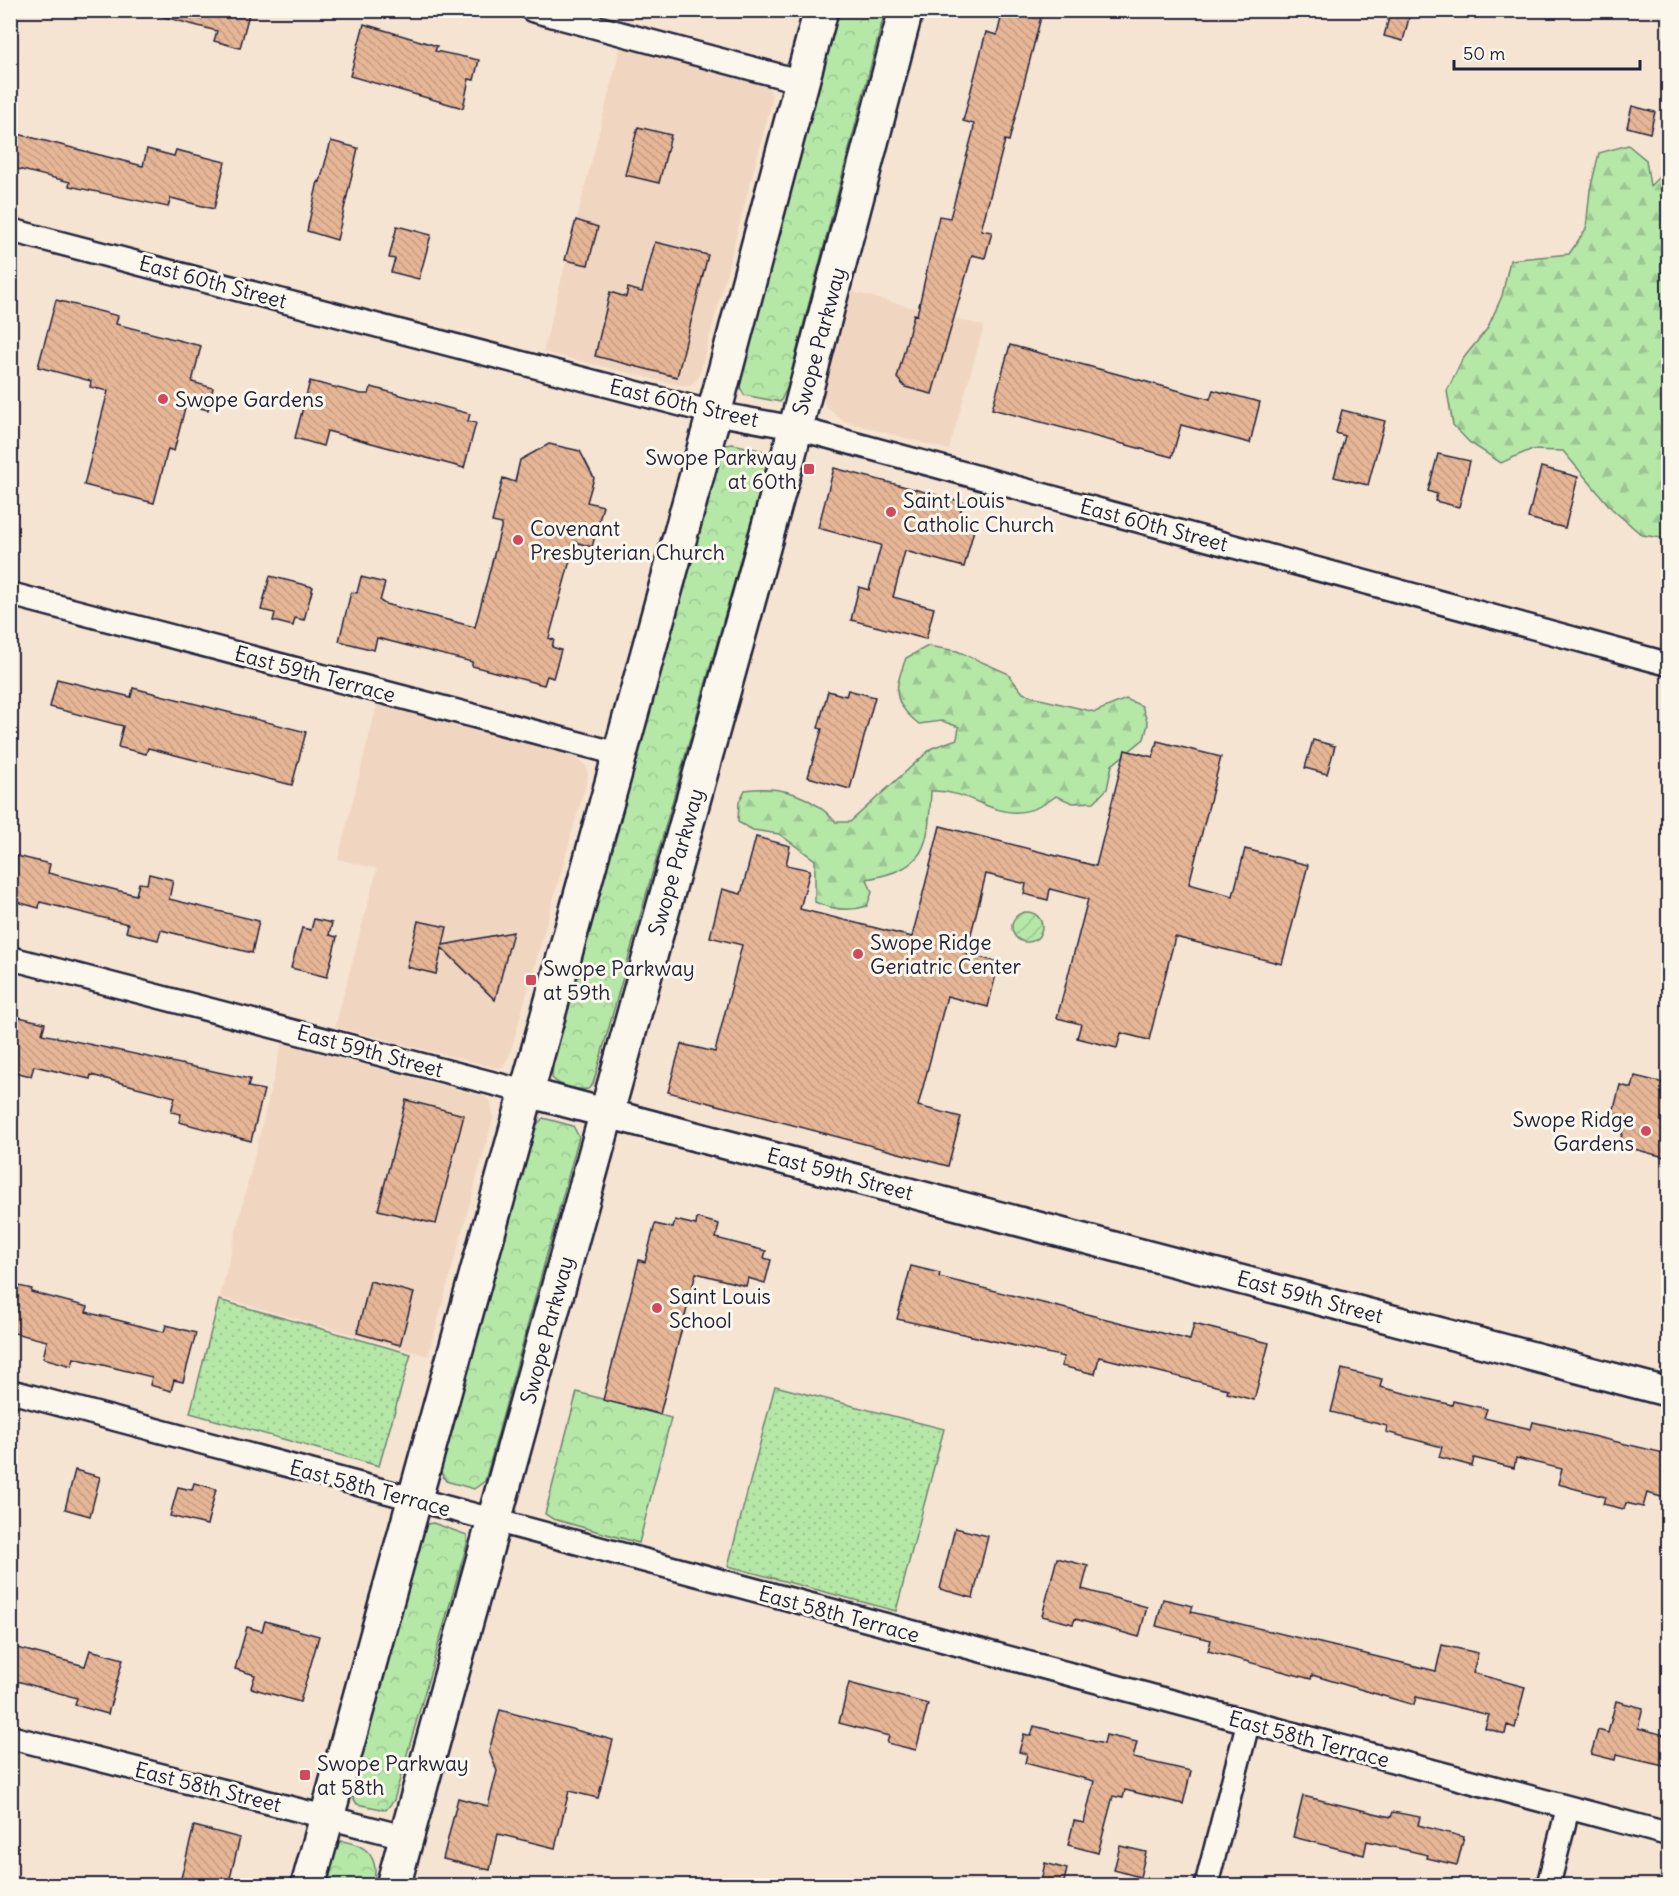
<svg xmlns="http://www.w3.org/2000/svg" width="1679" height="1896" font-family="Delius,sans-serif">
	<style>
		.built { fill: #f0d6c0 }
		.grass { fill: url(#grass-dots); stroke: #6c8471; stroke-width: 1.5 }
		.forest { fill: url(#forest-firs); stroke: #6c8471; stroke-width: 1.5 }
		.park { fill: url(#park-crowns); stroke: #6c8471; stroke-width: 1.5 }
		.garden { fill: url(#garden-furrows); stroke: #6c8471; stroke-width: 1.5 }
		.building { fill: url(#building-back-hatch); stroke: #22223b; stroke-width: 1.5 }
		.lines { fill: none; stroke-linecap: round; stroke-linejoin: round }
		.minor-casing { stroke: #22223b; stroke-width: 27 }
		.tertiary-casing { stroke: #22223b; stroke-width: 33 }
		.secondary-casing { stroke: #22223b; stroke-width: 38 }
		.minor { stroke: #fbf7ec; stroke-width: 22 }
		.tertiary { stroke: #fbf7ec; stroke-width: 28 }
		.secondary { stroke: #fbf7ec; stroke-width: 33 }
		.poi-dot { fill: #d1495b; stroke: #fbf7ec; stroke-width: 2 }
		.labels { text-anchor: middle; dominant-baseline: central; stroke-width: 6; stroke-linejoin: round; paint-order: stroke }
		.street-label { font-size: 21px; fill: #22223b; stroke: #fbf7ec }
		.poi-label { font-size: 21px; fill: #22223b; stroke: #fbf7ec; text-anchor: start }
	</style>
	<defs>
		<pattern id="grass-dots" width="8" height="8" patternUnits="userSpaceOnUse" patternTransform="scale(1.5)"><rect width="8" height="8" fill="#b5e7a7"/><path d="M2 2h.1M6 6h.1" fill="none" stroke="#9bc691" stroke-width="1.8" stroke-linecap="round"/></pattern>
		<pattern id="forest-firs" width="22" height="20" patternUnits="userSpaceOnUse" patternTransform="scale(1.5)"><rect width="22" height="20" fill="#b5e7a7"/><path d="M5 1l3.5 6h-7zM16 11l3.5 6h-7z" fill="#9bc691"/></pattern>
		<pattern id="park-crowns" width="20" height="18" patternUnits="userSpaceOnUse" patternTransform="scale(1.5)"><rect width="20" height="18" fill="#b5e7a7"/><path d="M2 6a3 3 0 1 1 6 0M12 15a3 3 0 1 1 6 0" fill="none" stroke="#9bc691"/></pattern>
		<pattern id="garden-furrows" width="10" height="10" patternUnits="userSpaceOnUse" patternTransform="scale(1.5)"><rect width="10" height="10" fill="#b5e7a7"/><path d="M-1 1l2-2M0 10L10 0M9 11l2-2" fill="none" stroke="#9bc691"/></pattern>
		<pattern id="building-back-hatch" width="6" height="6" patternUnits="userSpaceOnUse" patternTransform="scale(1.5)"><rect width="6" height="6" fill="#e6b696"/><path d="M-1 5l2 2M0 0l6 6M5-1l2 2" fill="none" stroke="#c59c82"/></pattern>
	</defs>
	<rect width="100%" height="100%" fill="#f5e4d2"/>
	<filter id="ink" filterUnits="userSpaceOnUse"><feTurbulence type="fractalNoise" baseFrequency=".0167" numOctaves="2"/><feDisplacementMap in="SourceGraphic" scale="12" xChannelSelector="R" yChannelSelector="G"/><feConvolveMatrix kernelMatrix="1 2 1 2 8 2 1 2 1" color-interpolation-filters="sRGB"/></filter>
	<g filter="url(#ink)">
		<path class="built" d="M 622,41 L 764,80 L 771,92 L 772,101 L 699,377 L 690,386 L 674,384 L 543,352 Z
			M 849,291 L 984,326 L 949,450 L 843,421 L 826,407 L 823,399 L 823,387 Z
			M 377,705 L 575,756 L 587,767 L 588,776 L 509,1057 L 502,1067 L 497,1068 L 335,1027 L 377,869 L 338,859 Z
			M 282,1043 L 486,1097 L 491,1101 L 493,1119 L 428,1356 L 220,1297 Z"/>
		<path class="grass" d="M 219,1300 L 411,1354 L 379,1466 L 190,1413 Z
			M 775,1386 L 944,1429 L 896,1611 L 728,1566 Z"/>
		<path class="forest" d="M 1628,145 L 1646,160 L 1650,186 L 1668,168 L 1668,539 L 1642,535 L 1612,509 L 1563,451 L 1530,450 L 1501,463 L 1469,442 L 1453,425 L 1447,391 L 1462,360 L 1487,329 L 1502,296 L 1510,260 L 1569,254 L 1586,229 L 1590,190 L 1599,153 Z
			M 928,646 L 957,651 L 1007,673 L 1023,693 L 1040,699 L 1095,712 L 1126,699 L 1142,706 L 1148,724 L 1144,739 L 1112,765 L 1107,789 L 1094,802 L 1073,803 L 1056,796 C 1005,836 979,789 931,791 C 928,847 928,868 867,879 L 872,892 L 867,906 C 849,912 833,910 815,902 L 815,860 L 779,834 L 753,830 L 738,822 L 739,802 L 745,790 C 782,785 811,795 836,822 L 850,822 L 932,748 L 957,739 L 959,727 L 942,721 L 919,724 C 891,702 894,690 906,658 Z"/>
		<path class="park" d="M 835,11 L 885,11 L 787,388 L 780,402 L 744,395 L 739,385 Z
			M 733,444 L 763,451 L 767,460 L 765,472 L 593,1084 L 588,1089 C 576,1090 561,1087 552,1078 L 553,1061 L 722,451 L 725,445 Z
			M 543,1118 L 573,1126 L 579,1137 L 485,1481 L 474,1489 L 446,1481 L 440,1471 L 440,1461 L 533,1129 Z
			M 577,1392 L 671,1418 L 639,1543 L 553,1519 L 545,1514 Z
			M 433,1523 L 467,1535 L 467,1544 L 394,1800 L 386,1810 L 357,1804 L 350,1793 L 422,1530 L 427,1524 Z
			M 341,1841 C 368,1844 380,1859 373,1885 L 324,1886 L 336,1843 Z"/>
		<path class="garden" d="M1012 927a15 15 0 1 1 30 0a15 15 0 1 1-30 0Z"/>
		<path class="building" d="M 165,10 L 250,10 L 240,48 L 214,41 L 217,31 L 164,17 Z
			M 1003,10 L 1017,10 L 1041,17 L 1009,141 L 1005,140 L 981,230 L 992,232 L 985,258 L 972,255 L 932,394 L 905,387 L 897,378 L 914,314 L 917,315 L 939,216 L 950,218 L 973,132 L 974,124 L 963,121 L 986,32 L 997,35 Z
			M 1391,10 L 1411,10 L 1403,41 L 1384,36 Z
			M 364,24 L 437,46 L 435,51 L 479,60 L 474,80 L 469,79 L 463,108 L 350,76 Z
			M 1632,106 L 1655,112 L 1650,133 L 1627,127 Z
			M 638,127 L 671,135 L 659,183 L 625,175 Z
			M 10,132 L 143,166 L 147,149 L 174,156 L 176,150 L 225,162 L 214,209 L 171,198 L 168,207 L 69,186 L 70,182 L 10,167 Z
			M 331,141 L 358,148 L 337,240 L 307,231 L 318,181 L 320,182 Z
			M 576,220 L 598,227 L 588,265 L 565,260 Z
			M 397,226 L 431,235 L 419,279 L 391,272 L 395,259 L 389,258 Z
			M 655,242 L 708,255 L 677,377 L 595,356 L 610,292 L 626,297 L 628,288 L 642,292 Z
			M 56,300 L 118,316 L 116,324 L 201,346 L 192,382 L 213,388 L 208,410 L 186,404 L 174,451 L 168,449 L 154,503 L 84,485 L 108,391 L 90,387 L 91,381 L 38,367 Z
			M 1010,345 L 1210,399 L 1213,390 L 1260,402 L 1250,443 L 1181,425 L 1172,457 L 992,409 Z
			M 310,381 L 361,394 L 369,394 L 371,387 L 470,414 L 468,421 L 476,423 L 464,468 L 327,431 L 323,446 L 295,438 Z
			M 1342,410 L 1385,421 L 1368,485 L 1334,477 L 1345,436 L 1336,433 Z
			M 549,444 L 580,451 L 594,478 L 587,502 L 603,506 L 592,547 L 575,542 L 549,638 L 554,640 L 552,647 L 561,650 L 553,678 L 547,676 L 544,685 L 472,666 L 472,662 L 377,638 L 374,650 L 339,641 L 351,592 L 357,593 L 361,577 L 385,583 L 380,601 L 385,604 L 475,627 L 502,524 L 492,522 L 503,478 L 515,482 L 520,460 Z
			M 1438,454 L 1470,461 L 1459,507 L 1435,501 L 1437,494 L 1428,491 Z
			M 1541,467 L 1578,477 L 1565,528 L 1528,518 Z
			M 834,468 L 963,502 L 958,522 L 975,526 L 964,567 L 905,551 L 893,597 L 934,608 L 926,639 L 851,620 L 859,587 L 869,590 L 881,545 L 818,528 Z
			M 270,576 L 313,587 L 304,620 L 295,618 L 293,626 L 273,621 L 275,613 L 261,610 Z
			M 57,679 L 131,697 L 133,688 L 306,732 L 292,785 L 148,748 L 146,754 L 118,747 L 123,726 L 50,707 Z
			M 848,690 L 875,697 L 850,789 L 808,777 L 822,729 L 818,728 L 828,691 L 846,696 Z
			M 1313,740 L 1335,746 L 1327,774 L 1305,768 Z
			M 1157,741 L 1221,757 L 1189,884 L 1233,896 L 1245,849 L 1308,865 L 1282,964 L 1175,937 L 1149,1040 L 1121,1033 L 1117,1048 L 1077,1038 L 1081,1024 L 1057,1018 L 1088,899 L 1050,889 L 1048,900 L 1024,894 L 1026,884 L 986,874 L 966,954 L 999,962 L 988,1007 L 947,996 L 918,1106 L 961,1117 L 948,1166 L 668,1092 L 681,1044 L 715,1052 L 742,945 L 710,937 L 722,889 L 741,894 L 756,837 L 790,846 L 786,865 L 810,870 L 800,909 L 912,937 L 940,826 L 1096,866 L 1125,750 L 1153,757 Z
			M 17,856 L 50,864 L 48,873 L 136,895 L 139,883 L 147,884 L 149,874 L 173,880 L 169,899 L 259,921 L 252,953 L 161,930 L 158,940 L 126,932 L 128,924 L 40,902 L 39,908 L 10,900 L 10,882 Z
			M 314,919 L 332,923 L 329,935 L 337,937 L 327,977 L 291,968 L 302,928 L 311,930 Z
			M 418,921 L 447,927 L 443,945 L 513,932 L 495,1000 L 442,948 L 436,974 L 407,967 Z
			M 10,1015 L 45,1023 L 42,1034 L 250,1079 L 248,1087 L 264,1090 L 251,1141 L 179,1122 L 181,1114 L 171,1112 L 175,1097 L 91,1075 L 90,1079 L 34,1066 L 31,1076 L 10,1071 Z
			M 1635,1076 L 1668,1084 L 1668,1158 L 1619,1145 L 1627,1116 L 1613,1113 L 1620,1085 L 1632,1088 Z
			M 406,1100 L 464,1115 L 436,1224 L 378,1210 Z
			M 697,1218 L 719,1224 L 716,1238 L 766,1251 L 764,1258 L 771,1260 L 765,1283 L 748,1278 L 746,1286 L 696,1273 L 660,1414 L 603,1400 L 639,1260 L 645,1262 L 655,1224 L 673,1228 L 675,1220 L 696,1225 Z
			M 911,1266 L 940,1273 L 939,1277 L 1190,1340 L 1194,1324 L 1269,1343 L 1254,1400 L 1227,1393 L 1228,1389 L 1099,1357 L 1095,1374 L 1061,1366 L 1064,1357 L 897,1319 Z
			M 370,1281 L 414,1293 L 400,1345 L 357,1333 Z
			M 10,1284 L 32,1289 L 31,1292 L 88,1307 L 86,1312 L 164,1332 L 166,1325 L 196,1333 L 183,1382 L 174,1380 L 171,1391 L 150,1385 L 152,1377 L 74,1358 L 72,1366 L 43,1358 L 47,1341 L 10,1332 Z
			M 1342,1369 L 1382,1379 L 1380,1387 L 1452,1405 L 1453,1401 L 1487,1409 L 1484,1418 L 1531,1429 L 1533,1422 L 1668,1454 L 1668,1499 L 1647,1493 L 1643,1507 L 1626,1503 L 1624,1509 L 1603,1504 L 1605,1497 L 1558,1484 L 1562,1469 L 1516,1458 L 1514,1468 L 1474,1458 L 1472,1466 L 1439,1457 L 1442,1447 L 1386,1432 L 1387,1426 L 1331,1412 Z
			M 75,1470 L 100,1477 L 90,1516 L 65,1509 Z
			M 194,1483 L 216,1489 L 207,1525 L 170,1516 L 178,1487 L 192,1490 Z
			M 955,1528 L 988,1536 L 973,1598 L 940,1589 Z
			M 1057,1558 L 1088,1566 L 1082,1589 L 1147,1607 L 1139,1637 L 1075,1619 L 1073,1624 L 1042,1616 Z
			M 1163,1599 L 1193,1606 L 1191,1612 L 1436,1671 L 1442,1645 L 1478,1653 L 1473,1673 L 1525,1687 L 1515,1728 L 1507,1725 L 1505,1734 L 1485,1728 L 1489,1715 L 1416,1697 L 1414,1705 L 1312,1675 L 1311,1679 L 1208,1651 L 1211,1640 L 1156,1626 Z
			M 265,1621 L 319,1636 L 300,1702 L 251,1688 L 255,1675 L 235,1669 L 247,1627 L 262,1631 Z
			M 10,1646 L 85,1666 L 90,1650 L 123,1659 L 108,1714 L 75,1705 L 77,1698 L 10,1679 Z
			M 849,1683 L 928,1704 L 916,1750 L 887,1743 L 889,1736 L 839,1723 Z
			M 1616,1701 L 1643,1708 L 1638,1728 L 1668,1736 L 1668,1767 L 1616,1755 L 1615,1760 L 1591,1754 L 1598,1730 L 1608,1733 Z
			M 500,1710 L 613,1740 L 598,1798 L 569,1791 L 555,1848 L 498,1834 L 490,1870 L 443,1859 L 458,1798 L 488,1806 L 497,1771 L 489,1751 Z
			M 1034,1726 L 1104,1744 L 1106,1735 L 1137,1742 L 1133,1758 L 1191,1771 L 1183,1804 L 1125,1790 L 1123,1798 L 1113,1796 L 1098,1853 L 1068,1845 L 1074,1821 L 1084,1823 L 1094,1781 L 1025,1763 L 1027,1754 L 1019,1752 L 1024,1734 L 1031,1736 Z
			M 1303,1796 L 1391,1817 L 1393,1812 L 1420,1817 L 1418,1825 L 1464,1837 L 1457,1865 L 1427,1858 L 1428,1855 L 1367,1841 L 1364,1855 L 1293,1837 Z
			M 194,1826 L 240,1838 L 228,1886 L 179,1886 Z
			M 1120,1846 L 1146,1852 L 1140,1877 L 1114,1870 Z
			M 1045,1863 L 1067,1869 L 1063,1886 L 1040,1886 Z"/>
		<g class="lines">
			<defs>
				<path id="minor" d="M 532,10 L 803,82
					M 10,230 L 714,413 L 796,428 L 1668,664
					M 10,594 L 619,754
					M 10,958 L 526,1092
					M 10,1391 L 1668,1834
					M 10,1737 L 405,1837
					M 1206,1886 L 1248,1723
					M 1548,1886 L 1568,1808"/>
				<path id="tertiary" d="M 526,1092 L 1668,1392"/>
				<path id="secondary" d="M 308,1886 L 714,413 L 821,10
					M 393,1886 L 788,457 L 906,10"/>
			</defs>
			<use href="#minor" class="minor-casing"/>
			<use href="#tertiary" class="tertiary-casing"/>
			<use href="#secondary" class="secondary-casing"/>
			<use href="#minor" class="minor"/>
			<use href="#tertiary" class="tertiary"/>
			<use href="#secondary" class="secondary"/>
		</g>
	</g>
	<g class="poi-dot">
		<circle cx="163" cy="399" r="6"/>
		<rect x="803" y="463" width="12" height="12" rx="3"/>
		<circle cx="891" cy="512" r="6"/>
		<circle cx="518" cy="540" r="6"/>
		<circle cx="858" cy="954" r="6"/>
		<rect x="525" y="974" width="12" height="12" rx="3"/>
		<circle cx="1646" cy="1131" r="6"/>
		<circle cx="657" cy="1308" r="6"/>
		<rect x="299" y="1769" width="12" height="12" rx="3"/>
	</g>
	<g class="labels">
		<g class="street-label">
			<text transform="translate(213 282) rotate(15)">East 60th Street</text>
			<text transform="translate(819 341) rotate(-75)">Swope Parkway</text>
			<text transform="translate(684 403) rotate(13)">East 60th Street</text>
			<text transform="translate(1154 525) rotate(15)">East 60th Street</text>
			<text transform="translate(315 674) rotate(15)">East 59th Terrace</text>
			<text transform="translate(676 862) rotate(-74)">Swope Parkway</text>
			<text transform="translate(370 1051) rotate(15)">East 59th Street</text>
			<text transform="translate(840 1174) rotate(15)">East 59th Street</text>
			<text transform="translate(1310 1297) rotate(15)">East 59th Street</text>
			<text transform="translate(547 1330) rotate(-75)">Swope Parkway</text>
			<text transform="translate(370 1488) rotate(15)">East 58th Terrace</text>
			<text transform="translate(839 1614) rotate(15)">East 58th Terrace</text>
			<text transform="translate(1309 1739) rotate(15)">East 58th Terrace</text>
			<text transform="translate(208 1787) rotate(14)">East 58th Street</text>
		</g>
		<g class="poi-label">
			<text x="175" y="399">Swope Gardens</text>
			<text x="797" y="457" text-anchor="end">Swope Parkway<tspan x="797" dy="24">at 60th</tspan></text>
			<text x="903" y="500">Saint Louis<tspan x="903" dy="24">Catholic Church</tspan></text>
			<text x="530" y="528">Covenant<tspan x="530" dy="24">Presbyterian Church</tspan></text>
			<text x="870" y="942">Swope Ridge<tspan x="870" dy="24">Geriatric Center</tspan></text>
			<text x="543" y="968">Swope Parkway<tspan x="543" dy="24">at 59th</tspan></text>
			<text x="1634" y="1119" text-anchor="end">Swope Ridge<tspan x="1634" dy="24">Gardens</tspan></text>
			<text x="669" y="1296">Saint Louis<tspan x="669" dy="24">School</tspan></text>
			<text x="317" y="1763">Swope Parkway<tspan x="317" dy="24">at 58th</tspan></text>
		</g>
	</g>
	<rect width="1679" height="1896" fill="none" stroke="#fbf7ec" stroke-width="36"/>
	<rect x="18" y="18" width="1643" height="1860" fill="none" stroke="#22223b" stroke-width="2" filter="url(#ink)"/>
	<path d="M1454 60v9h186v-9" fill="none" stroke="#22223b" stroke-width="3"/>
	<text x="1463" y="60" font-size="18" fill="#22223b" stroke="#fbf7ec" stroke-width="4.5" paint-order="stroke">50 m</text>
</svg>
